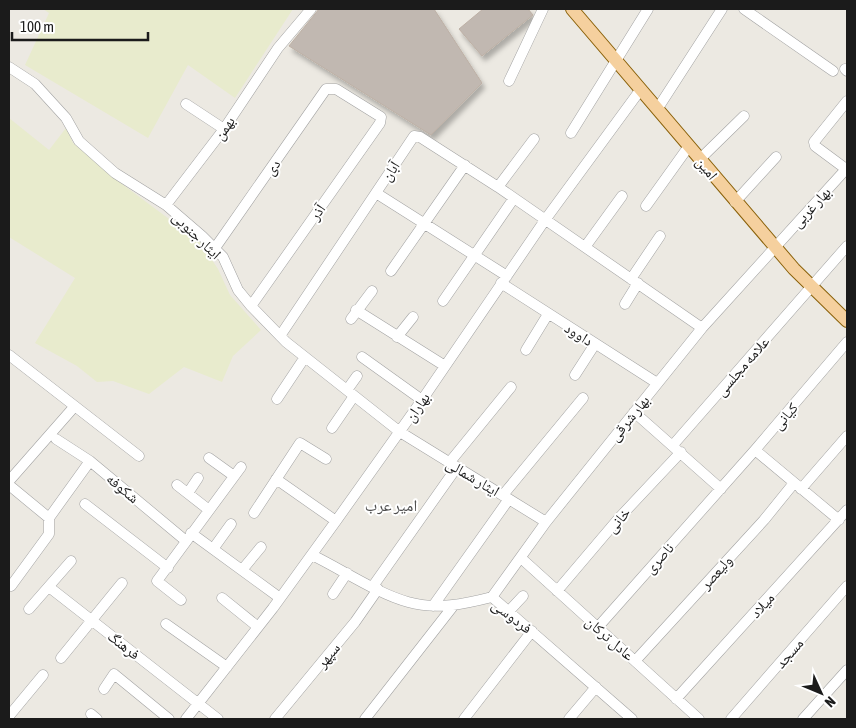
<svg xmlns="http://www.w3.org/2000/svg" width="856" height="728" font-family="'Asap Condensed','Noto Naskh Arabic',sans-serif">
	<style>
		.farmland { fill: #e8ebcd }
		.building { fill: #c1b8b1; stroke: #bdb0a5; filter: url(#shadow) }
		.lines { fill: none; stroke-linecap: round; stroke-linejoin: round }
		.minor-casing { stroke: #a2a2a2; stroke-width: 11 }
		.major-casing { stroke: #8a6109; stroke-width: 14 }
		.minor { stroke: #fff; stroke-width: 10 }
		.major { stroke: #f5d09e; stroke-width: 12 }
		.labels { text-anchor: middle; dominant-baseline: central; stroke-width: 4; stroke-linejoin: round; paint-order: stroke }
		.street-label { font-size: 15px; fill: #1b1b1b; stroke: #fff }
		.neighbourhood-label { font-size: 16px; fill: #4e4e4e; stroke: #fff }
	</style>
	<defs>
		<filter id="shadow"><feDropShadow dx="3" dy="5" stdDeviation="2.5" flood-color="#0004"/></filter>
	</defs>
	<rect width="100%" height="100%" fill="#ece9e2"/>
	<path class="farmland" d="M 43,9 L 293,9 L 235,98 L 188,65 L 148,138 L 25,65 L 49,13 Z
		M 9,118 L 49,150 L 66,128 L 73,143 L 114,178 L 200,242 L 218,269 L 230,295 L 261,330 L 233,356 L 222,382 L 184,367 L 149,394 L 113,381 L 97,382 L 77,366 L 35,343 L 75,278 L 9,237 Z"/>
	<path class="building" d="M 319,9 L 434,9 L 482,83 L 431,135 L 289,46 Z
		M 483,9 L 528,9 L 533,15 L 482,56 L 459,29 Z"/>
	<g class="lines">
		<defs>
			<path id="minor" d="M 744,9 L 833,71
				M 9,67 L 35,84 L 66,118 L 79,141 L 115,173 L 166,205 L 202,236 L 223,257 L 238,290 L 251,306 L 286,342 L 400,432 L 546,522
				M 845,69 L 847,71
				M 509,81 L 543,9
				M 186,104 L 224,129
				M 658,108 L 722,9
				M 571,133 L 648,9
				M 700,159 L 744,116
				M 846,169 L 815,146 L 814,142 L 847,101
				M 498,187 L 534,139
				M 376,193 L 507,276
				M 735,202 L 776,157
				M 166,205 L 224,129 L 278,48 L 311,9
				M 646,206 L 689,146
				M 585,247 L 622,196
				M 215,248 L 326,89 L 336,89 L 381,117 L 380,123 L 251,306
				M 391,271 L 465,165
				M 631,279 L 660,236
				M 501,283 L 657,383
				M 443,301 L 514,198
				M 625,304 L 638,283
				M 356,310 L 445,366
				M 351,319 L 372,291
				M 280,336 L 414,136 L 420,137 L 498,187 L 702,328
				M 397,337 L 413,317
				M 526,350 L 548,314
				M 9,355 L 139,456
				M 362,357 L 422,400
				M 575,375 L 595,344
				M 347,390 L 357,376
				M 277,399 L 305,357
				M 634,412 L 721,489
				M 332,428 L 354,396
				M 56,439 L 90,461 L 186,541
				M 673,445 L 847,246
				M 755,450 L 839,520
				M 209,458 L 234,476
				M 449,463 L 511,387
				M 276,479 L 336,521
				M 9,481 L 74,407
				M 9,485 L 49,518
				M 177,485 L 209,510
				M 801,489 L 847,436
				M 188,493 L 198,478
				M 503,495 L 583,398
				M 85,504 L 168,568
				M 254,513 L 300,443 L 326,459
				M 191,533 L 280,598
				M 213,549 L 231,524
				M 312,555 C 341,569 378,594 408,602 C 436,610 465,604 492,597 L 632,719
				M 521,558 L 699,719
				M 242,570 L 261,547
				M 11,586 L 49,534 L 49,518 L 90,461
				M 373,586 L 457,467
				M 49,587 L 218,719
				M 557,591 L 619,518 L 681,452
				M 333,594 L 347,573
				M 492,597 L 546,522 L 702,328 L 847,168
				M 222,598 L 258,627
				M 181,600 L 157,581 L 241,467
				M 433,606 L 509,499
				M 29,609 L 71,561
				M 509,611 L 523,596
				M 166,624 L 227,667
				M 598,627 L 755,450 L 847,342
				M 61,658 L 122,583
				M 636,660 L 764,520 L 794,483
				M 104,689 L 114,674 L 169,719
				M 676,699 L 847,510
				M 91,714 L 97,719
				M 9,716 L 43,675
				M 186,719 L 273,608 L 336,521 L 422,400 L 545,220 L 641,89
				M 275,719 L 355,622 L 378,589
				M 365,719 L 454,605
				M 464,719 L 532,631
				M 569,719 L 596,687
				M 731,719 L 847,586
				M 803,719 L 847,670"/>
			<path id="major" d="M 572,9 L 794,269 L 847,321"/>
		</defs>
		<use href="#minor" class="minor-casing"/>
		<use href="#major" class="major-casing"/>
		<use href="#minor" class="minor"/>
		<use href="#major" class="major"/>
	</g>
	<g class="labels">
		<g class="street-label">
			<text transform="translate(224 128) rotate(-55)">بهمن</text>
			<text transform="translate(272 167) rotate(-55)">دی</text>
			<text transform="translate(707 168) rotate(51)">امین</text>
			<text transform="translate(390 171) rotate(-57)">آبان</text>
			<text transform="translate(811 207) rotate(-47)">بهار غربی</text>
			<text transform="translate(317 212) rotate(-55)">آذر</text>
			<text transform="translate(197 235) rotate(44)">ایثار جنوبی</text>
			<text transform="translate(579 334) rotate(32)">داوود</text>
			<text transform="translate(742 366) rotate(-49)">علامه مجلسی</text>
			<text transform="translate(417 407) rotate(-55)">بهاران</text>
			<text transform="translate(785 416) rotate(-49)">کیانی</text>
			<text transform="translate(629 418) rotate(-51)">بهار شرقی</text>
			<text transform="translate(473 477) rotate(31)">ایثار شمالی</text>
			<text transform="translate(123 488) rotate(40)">شکوفه</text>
			<text transform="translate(618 520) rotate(-49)">خانی</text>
			<text transform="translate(659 558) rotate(-48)">ناصری</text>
			<text transform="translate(716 572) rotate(-48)">ولیعصر</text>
			<text transform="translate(762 605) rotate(-48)">میلاد</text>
			<text transform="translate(512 616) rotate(37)">فردوسی</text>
			<text transform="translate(610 638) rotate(41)">عادل ترکان</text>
			<text transform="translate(124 645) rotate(38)">فرهنگ</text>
			<text transform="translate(789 653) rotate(-49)">مسجد</text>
			<text transform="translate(328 655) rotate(-50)">سپهر</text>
		</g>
		<g class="neighbourhood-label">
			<text x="391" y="505">امیر عرب</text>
		</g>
	</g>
	<rect width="856" height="728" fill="none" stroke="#1b1b1b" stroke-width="20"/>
	<g transform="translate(821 693) rotate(134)" stroke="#ffffff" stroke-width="4" paint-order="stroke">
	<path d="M0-4L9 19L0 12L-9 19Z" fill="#1b1b1b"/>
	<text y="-8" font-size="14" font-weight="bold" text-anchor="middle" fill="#1b1b1b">N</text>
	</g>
	<path d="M12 32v8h136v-8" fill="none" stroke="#1b1b1b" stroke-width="2.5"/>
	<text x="20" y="32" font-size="15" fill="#1b1b1b" stroke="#ffffff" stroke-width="4" paint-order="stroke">100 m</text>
</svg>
